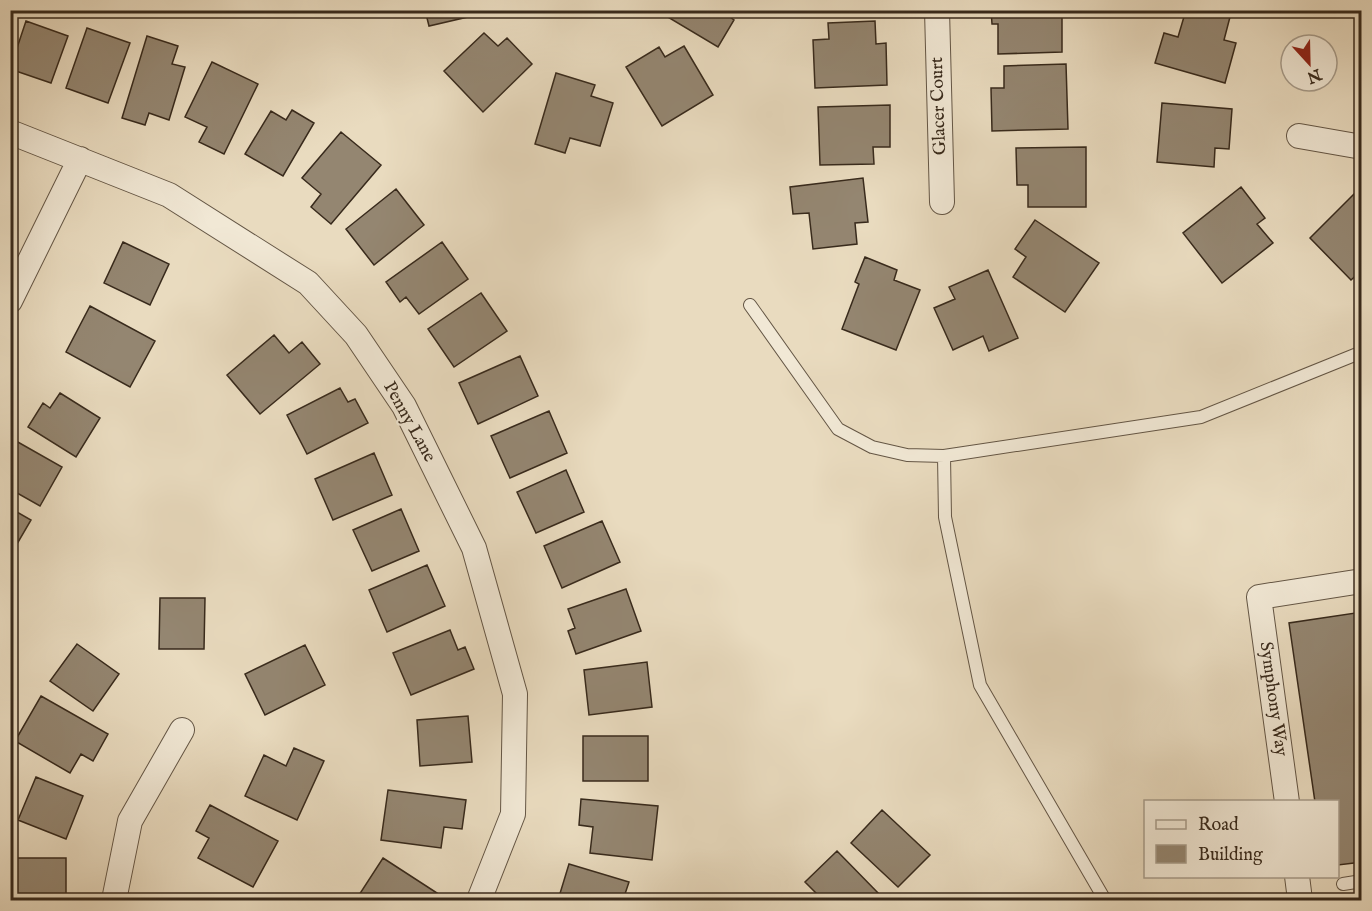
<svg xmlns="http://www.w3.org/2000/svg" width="1372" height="911" font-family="'IM FELL English',serif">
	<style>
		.building { fill: #948671; stroke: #382a1c; stroke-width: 1.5 }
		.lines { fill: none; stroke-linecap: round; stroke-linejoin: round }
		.service-casing { stroke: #645645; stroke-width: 14 }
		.minor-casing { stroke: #645645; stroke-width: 26 }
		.service { stroke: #f1e8d5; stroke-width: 12 }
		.minor { stroke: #f1e8d5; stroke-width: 24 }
		.labels { text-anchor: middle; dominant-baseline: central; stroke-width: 4.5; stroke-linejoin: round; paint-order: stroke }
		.street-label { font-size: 18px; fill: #382a1c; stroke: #f1e8d5 }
	</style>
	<rect width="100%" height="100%" fill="#e9dbbf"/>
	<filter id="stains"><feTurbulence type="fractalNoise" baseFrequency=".00333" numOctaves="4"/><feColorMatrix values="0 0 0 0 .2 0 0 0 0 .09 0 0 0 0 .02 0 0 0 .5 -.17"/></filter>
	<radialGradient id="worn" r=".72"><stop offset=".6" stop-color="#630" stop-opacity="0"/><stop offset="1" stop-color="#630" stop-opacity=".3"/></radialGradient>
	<path class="building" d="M 425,10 L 498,10 L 429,26 Z
		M 656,10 L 720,10 L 734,20 L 718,47 Z
		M 991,10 L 1062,10 L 1062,52 L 998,54 L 998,24 L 992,24 Z
		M 1186,10 L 1205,10 L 1230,17 L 1224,40 L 1236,43 L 1225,83 L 1155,63 L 1164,33 L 1178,37 Z
		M 26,21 L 68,36 L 51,83 L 10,69 Z
		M 875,21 L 876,44 L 886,43 L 887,85 L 815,88 L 813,40 L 829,39 L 828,23 Z
		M 87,28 L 130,43 L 108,103 L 66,88 Z
		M 484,33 L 498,46 L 507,38 L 532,64 L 483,112 L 444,71 Z
		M 147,36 L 178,46 L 172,64 L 185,67 L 169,120 L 149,113 L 145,125 L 122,118 Z
		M 684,46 L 713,95 L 662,126 L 626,67 L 659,47 L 665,57 Z
		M 212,62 L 258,84 L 224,154 L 199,142 L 207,127 L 185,117 Z
		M 1066,64 L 1068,129 L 992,131 L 991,88 L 1004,88 L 1004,66 Z
		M 556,73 L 595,85 L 591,96 L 613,103 L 600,146 L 570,138 L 565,153 L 535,144 Z
		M 1162,103 L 1232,109 L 1229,149 L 1215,148 L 1214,167 L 1157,162 Z
		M 890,105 L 890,147 L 873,147 L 874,164 L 820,165 L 818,107 Z
		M 292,110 L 314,123 L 283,176 L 245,154 L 271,111 L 286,120 Z
		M 341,132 L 381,165 L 331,224 L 311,207 L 321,194 L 302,178 Z
		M 1086,147 L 1086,207 L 1028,207 L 1028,185 L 1017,185 L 1016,148 Z
		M 863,178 L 868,222 L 855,223 L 857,244 L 813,249 L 809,213 L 793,214 L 790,187 Z
		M 1241,187 L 1265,218 L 1257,224 L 1273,243 L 1222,283 L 1183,233 Z
		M 396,189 L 424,225 L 374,265 L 346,229 Z
		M 1355,193 L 1362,200 L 1362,270 L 1351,280 L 1310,238 Z
		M 1035,220 L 1099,263 L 1065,312 L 1013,277 L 1026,257 L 1015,249 Z
		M 123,242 L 169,264 L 150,305 L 104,283 Z
		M 442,242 L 468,279 L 419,314 L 406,297 L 400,302 L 386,282 Z
		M 865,257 L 897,270 L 894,280 L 920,290 L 896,350 L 842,329 L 859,284 L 855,282 Z
		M 988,270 L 1018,338 L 989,351 L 983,336 L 953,350 L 934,308 L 955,299 L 949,287 Z
		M 481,293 L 507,331 L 454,367 L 428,329 Z
		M 90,306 L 155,341 L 130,387 L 66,352 Z
		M 274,335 L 289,353 L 302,342 L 320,364 L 260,414 L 227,375 Z
		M 520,356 L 538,396 L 478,424 L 459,383 Z
		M 340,388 L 348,402 L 355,399 L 368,423 L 307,454 L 287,415 Z
		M 60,393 L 100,418 L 76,457 L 28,427 L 43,403 L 50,408 Z
		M 549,411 L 567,453 L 510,478 L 491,436 Z
		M 16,441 L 62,467 L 40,506 L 10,489 L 10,450 Z
		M 374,453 L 392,495 L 333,520 L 315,479 Z
		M 566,470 L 584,512 L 536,533 L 517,492 Z
		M 10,508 L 31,520 L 10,556 Z
		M 401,509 L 419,551 L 372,571 L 353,530 Z
		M 602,521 L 620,562 L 562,588 L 544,546 Z
		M 427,565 L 445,606 L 387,632 L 369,590 Z
		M 626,589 L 641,631 L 576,654 L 568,631 L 575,628 L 568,609 Z
		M 160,598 L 205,598 L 204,649 L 159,649 Z
		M 1362,612 L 1362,862 L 1338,865 L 1338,802 L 1315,802 L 1289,623 Z
		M 450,630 L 458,650 L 465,647 L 474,669 L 411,695 L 393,653 Z
		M 77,644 L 119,674 L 93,711 L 50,681 Z
		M 305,645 L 325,685 L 265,715 L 245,674 Z
		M 647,662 L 652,707 L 589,715 L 584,670 Z
		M 41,696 L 108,734 L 93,761 L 81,754 L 70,773 L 15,741 Z
		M 468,716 L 472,762 L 420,766 L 417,720 Z
		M 583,736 L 648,736 L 648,781 L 583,781 Z
		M 294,748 L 324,761 L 297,820 L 245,796 L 264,755 L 286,766 Z
		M 36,777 L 83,796 L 66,839 L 18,820 Z
		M 388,790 L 466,800 L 462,829 L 444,827 L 441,848 L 381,840 Z
		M 581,799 L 658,806 L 652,860 L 590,853 L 593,827 L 579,825 Z
		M 210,805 L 278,841 L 253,887 L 198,858 L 209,838 L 196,831 Z
		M 882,810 L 930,855 L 898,887 L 851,843 Z
		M 837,851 L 881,896 L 877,900 L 823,900 L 805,882 Z
		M 10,858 L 66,858 L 66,897 L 49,896 L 49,900 L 10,900 Z
		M 383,858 L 437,893 L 432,900 L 367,900 L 359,895 Z
		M 569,864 L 629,882 L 623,900 L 558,900 Z"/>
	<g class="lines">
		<defs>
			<path id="service" d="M 750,305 L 838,429 L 872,447 L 907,455 L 944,456 L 1201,417 L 1362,352
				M 944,456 L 945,517 L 980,685 L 1105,900
				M 1343,884 L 1362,881"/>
			<path id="minor" d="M 937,10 L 942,202
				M 10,132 L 169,195 L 308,283 L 356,335 L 404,406 L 474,548 L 515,694 L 513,814 L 479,900
				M 1299,136 L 1362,147
				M 10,301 L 80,159
				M 1287,802 L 1259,597 L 1362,581
				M 1297,876 L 1300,900
				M 114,900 L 130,821 L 182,730"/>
		</defs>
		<use href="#service" class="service-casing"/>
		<use href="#minor" class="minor-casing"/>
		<use href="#service" class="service"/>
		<use href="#minor" class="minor"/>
	</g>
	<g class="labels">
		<g class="street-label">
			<text transform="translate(939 106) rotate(-92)">Glacer Court</text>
			<text transform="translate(409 422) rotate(61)">Penny Lane</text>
			<text transform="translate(1273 699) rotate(82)">Symphony Way</text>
		</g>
	</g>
	<rect width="1372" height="911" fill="none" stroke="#e9dbbf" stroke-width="36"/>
	<rect x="12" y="12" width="1348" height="887" fill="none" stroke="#382a1c" stroke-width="3"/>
	<rect x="18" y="18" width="1336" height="875" fill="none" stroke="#382a1c" stroke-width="1.5"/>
	<rect x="1144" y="800" width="195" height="78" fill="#f1e8d5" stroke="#a79c8b" stroke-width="1.5"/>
	<rect x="1156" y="820" width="30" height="9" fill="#f1e8d5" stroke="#a79c8b" stroke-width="1.5"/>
	<text x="1198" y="830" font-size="18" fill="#382a1c">Road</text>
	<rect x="1156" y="845" width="30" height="18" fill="#948671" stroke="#a79c8b" stroke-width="1.5"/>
	<text x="1198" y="860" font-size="18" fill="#382a1c">Building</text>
	<g transform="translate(1309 63) rotate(158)"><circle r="28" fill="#f1e8d5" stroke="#a79c8b" stroke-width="1.5"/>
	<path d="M0-4.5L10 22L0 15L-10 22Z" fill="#8f2418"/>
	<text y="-9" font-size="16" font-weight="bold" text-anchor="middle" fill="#382a1c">N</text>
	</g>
	<rect width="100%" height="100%" filter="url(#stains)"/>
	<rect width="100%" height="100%" fill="url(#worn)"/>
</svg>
